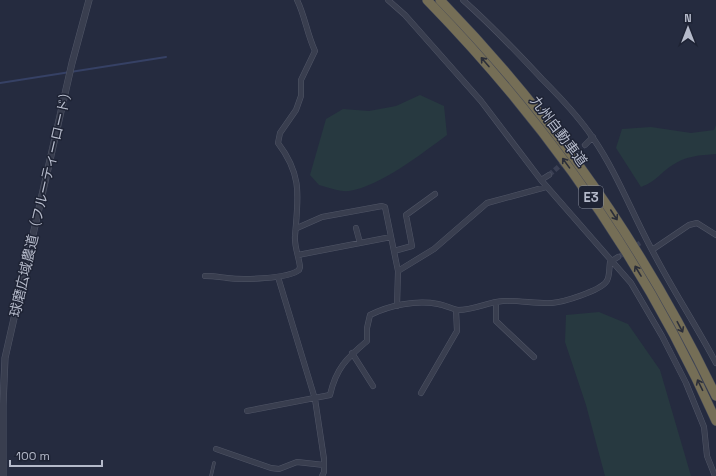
<svg xmlns="http://www.w3.org/2000/svg" width="716" height="476" font-family="'Space Grotesk','Noto Sans JP',sans-serif">
	<style>
		.green { fill: #273940 }
		.lines { fill: none; stroke-linecap: round; stroke-linejoin: round }
		.stream { stroke: #364165; stroke-width: 2 }
		.minor-tunnel { stroke: #3b4054; stroke-width: 5; stroke-dasharray: 5 2.5; stroke-linecap: butt }
		.service-casing { stroke: #515667; stroke-width: 3.5 }
		.minor-casing { stroke: #515667; stroke-width: 6 }
		.tertiary-casing { stroke: #515667; stroke-width: 7 }
		.motorway-casing { stroke: #414657; stroke-width: 10 }
		.service { stroke: #393e4f; stroke-width: 2.5 }
		.minor { stroke: #393e4f; stroke-width: 5 }
		.tertiary { stroke: #393e4f; stroke-width: 6 }
		.motorway { stroke: #756e56; stroke-width: 9 }
		.oneway { stroke: #2b2e39 }
		.labels { text-anchor: middle; dominant-baseline: central; stroke-width: 3; stroke-linejoin: round; paint-order: stroke }
		.shield { fill: #1e2334; stroke: #888d9d; stroke-width: 1 }
		.shield-label { font-size: 13px; font-weight: bold; fill: #b5baca }
		.street-label { font-size: 14px; fill: #b5baca; stroke: #1e2334 }
	</style>
	<rect width="100%" height="100%" fill="#252b3f"/>
	<path class="green" d="M 420,95 L 444,106 L 447,135 C 421,154 381,186 349,191 C 340,192 327,187 319,185 L 310,175 L 326,119 L 343,109 L 369,111 L 396,106 Z
		M 716,125 L 716,154 C 700,155 685,156 671,166 C 659,174 657,181 641,187 L 616,148 L 622,129 L 651,127 L 691,133 L 714,130 Z
		M 599,312 L 628,324 L 660,370 L 691,476 L 605,476 L 586,405 L 565,342 L 566,315 Z"/>
	<g class="lines">
		<path class="stream" d="M 0,83 L 166,57"/>
		<path class="minor-tunnel" d="M 571,156 L 585,145
			M 549,175 L 565,161
			M 618,257 L 640,243"/>
		<defs>
			<path id="service" d="M 211,476 L 214,463"/>
			<path id="minor" d="M 388,0 L 405,15 L 481,101 L 541,180 L 631,283 L 662,336 L 686,383 L 704,427 L 707,456 L 715,476
				M 463,0 C 491,25 516,51 542,79 C 560,97 579,117 593,138 C 617,173 632,213 652,250 C 672,289 696,325 716,363
				M 585,145 L 593,137
				M 541,180 L 549,175
				M 297,228 L 322,217 L 382,206 L 385,207 L 398,271
				M 356,228 L 360,243 L 391,237
				M 652,250 L 689,225 L 697,223 L 716,235
				M 394,251 L 412,246 L 406,215 L 435,194
				M 298,255 L 360,243
				M 205,276 C 214,276 219,277 227,278 C 242,280 288,279 299,270 L 300,267 C 299,257 294,246 295,236 C 298,197 303,176 278,143 L 280,133 L 296,110 L 301,96 L 301,80 L 315,51 C 307,34 305,16 297,0
				M 278,277 L 315,399 L 324,459 L 324,472 L 322,476
				M 496,303 L 496,321 L 534,357
				M 397,306 L 398,271 L 434,249 L 487,203 L 546,187
				M 352,353 L 373,386
				M 421,393 L 457,331 L 456,310
				M 247,411 L 330,395 C 336,368 347,358 367,341 L 367,328 L 370,315 C 390,305 416,300 438,304 C 445,305 452,309 458,310 C 474,310 488,302 503,301 C 520,300 536,304 552,303 C 564,302 599,291 606,282 C 610,278 609,268 610,262 L 618,257
				M 216,449 L 271,468 L 279,469 L 297,462 L 324,465"/>
			<path id="tertiary" d="M 3,476 L 3,405 L 5,358 L 72,63 L 89,0"/>
			<path id="motorway" d="M 427,0 C 547,123 646,264 716,421
				M 440,0 C 553,116 646,250 716,396"/>
		</defs>
		<use href="#service" class="service-casing"/>
		<use href="#minor" class="minor-casing"/>
		<use href="#tertiary" class="tertiary-casing"/>
		<use href="#motorway" class="motorway-casing"/>
		<use href="#service" class="service"/>
		<use href="#minor" class="minor"/>
		<use href="#tertiary" class="tertiary"/>
		<use href="#motorway" class="motorway"/>
	</g>
	<defs><path id="oneway-shaft" d="M-6 0H5M1.5-3L5.5 0L1.5 3" fill="none" stroke-width="1.6" stroke-linecap="round" stroke-linejoin="round"/></defs>
	<g class="oneway">
		<use href="#oneway-shaft" transform="translate(485 62) rotate(-131)"/>
		<use href="#oneway-shaft" transform="translate(566 163) rotate(-126)"/>
		<use href="#oneway-shaft" transform="translate(614 215) rotate(57)"/>
		<use href="#oneway-shaft" transform="translate(638 271) rotate(-121)"/>
		<use href="#oneway-shaft" transform="translate(680 327) rotate(62)"/>
		<use href="#oneway-shaft" transform="translate(700 385) rotate(-116)"/>
	</g>
	<g class="labels">
		<rect class="shield" x="579" y="186" width="24" height="22" rx="3"/>
		<g class="shield-label">
			<text x="591" y="197">E3</text>
		</g>
		<g class="street-label">
			<text transform="translate(559 131) rotate(53)">九州自動車道</text>
			<text transform="translate(41 201) rotate(-77)">球磨広域農道（フルーティーロード）</text>
		</g>
	</g>
	<g transform="translate(688 28)" stroke="#1e2334" stroke-width="3" paint-order="stroke">
	<path d="M0-3L7 15L0 10L-7 15Z" fill="#b5baca"/>
	<text y="-6" font-size="11" font-weight="bold" text-anchor="middle" fill="#b5baca">N</text>
	</g>
	<path d="M10 460v6h92v-6" fill="none" stroke="#b5baca" stroke-width="2"/>
	<text x="16" y="460" font-size="12" fill="#b5baca" stroke="#1e2334" stroke-width="3" paint-order="stroke">100 m</text>
</svg>
